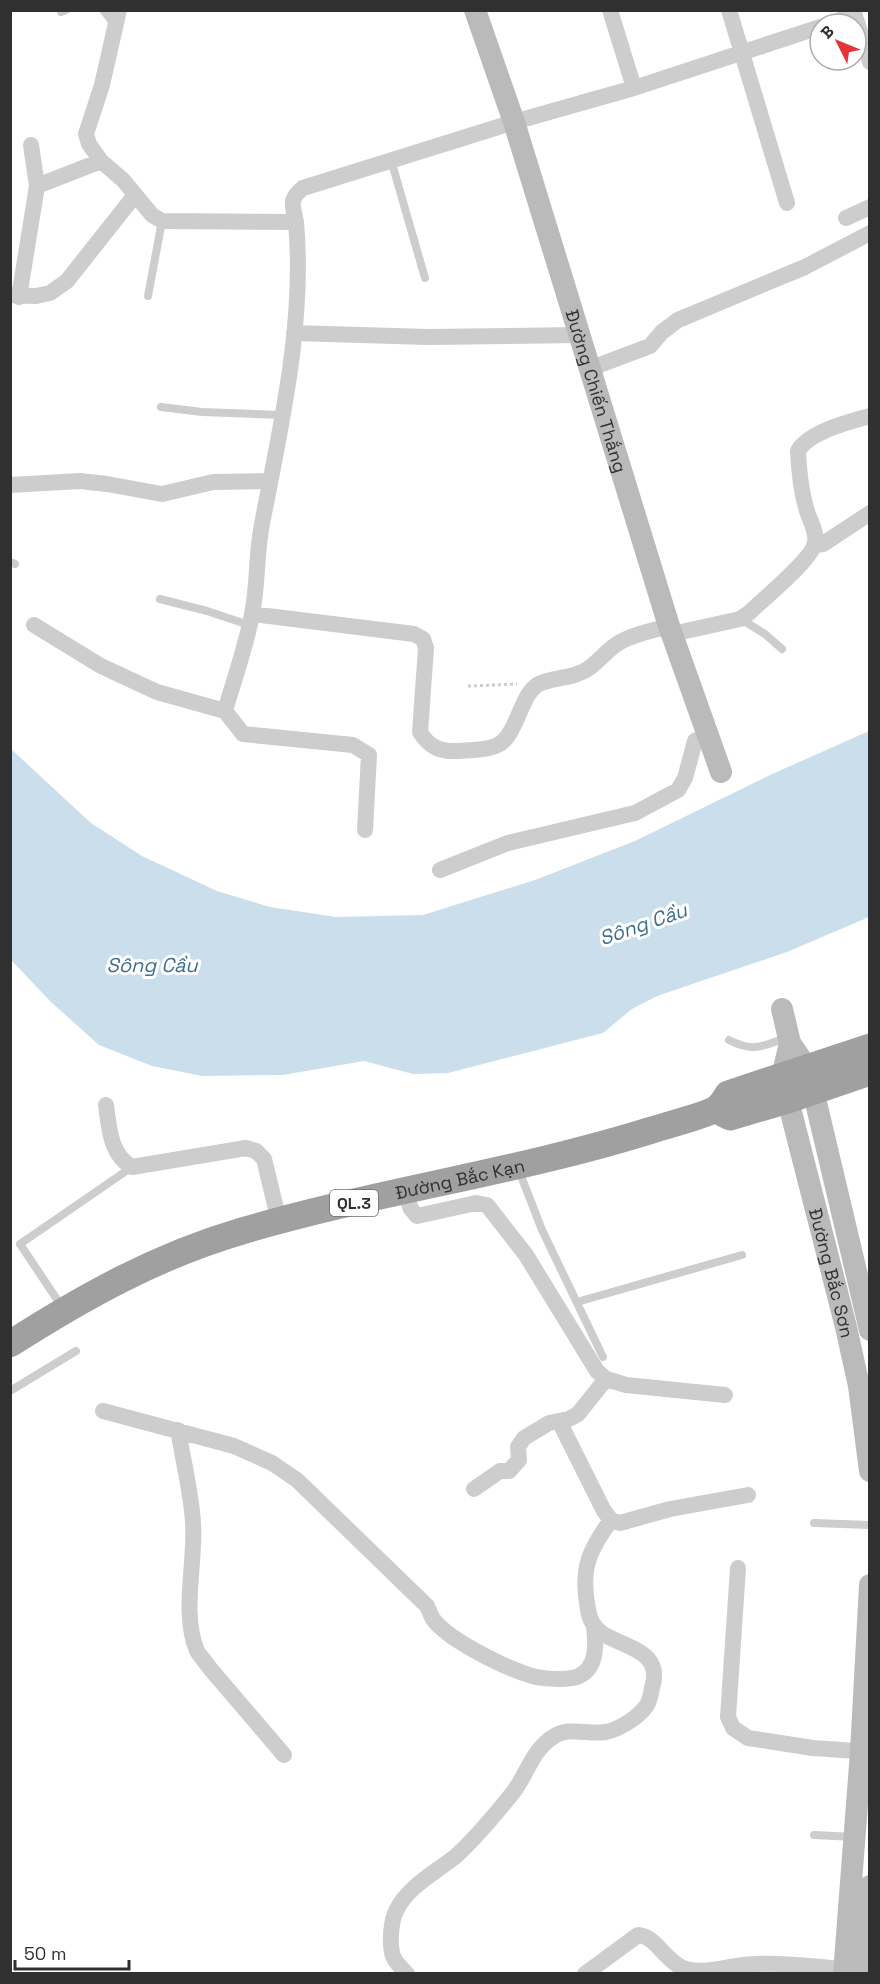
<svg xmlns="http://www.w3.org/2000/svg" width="880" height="1984" font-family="'Space Grotesk',sans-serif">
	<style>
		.water { fill: #cadeec }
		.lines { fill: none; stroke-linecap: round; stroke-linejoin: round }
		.path { stroke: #cdcdcd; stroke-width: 3; stroke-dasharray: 3 3; stroke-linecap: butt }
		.service { stroke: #cdcdcd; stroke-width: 8 }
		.minor { stroke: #cdcdcd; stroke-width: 16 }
		.secondary { stroke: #bababa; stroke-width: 22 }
		.trunk { stroke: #a0a0a0; stroke-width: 27 }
		.labels { text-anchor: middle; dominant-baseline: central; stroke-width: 6; stroke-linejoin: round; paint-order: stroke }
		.shield { fill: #fff; stroke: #6e6e6e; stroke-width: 1.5 }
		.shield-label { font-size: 16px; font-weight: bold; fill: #303030 }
		.street-label { font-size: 18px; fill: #303030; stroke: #fff }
		.water-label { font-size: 20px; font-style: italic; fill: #3c6f93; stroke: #fff }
	</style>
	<rect width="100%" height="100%" fill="#fff"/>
	<path class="water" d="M 869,731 L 869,917 L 787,952 L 657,996 L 632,1009 L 603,1033 L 448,1073 L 413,1074 L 364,1061 L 283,1075 L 202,1076 L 152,1066 L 99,1045 L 51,1002 L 11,960 L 11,749 L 91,823 L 142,856 L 217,891 L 270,907 L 336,917 L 423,915 L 535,880 L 635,841 L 770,775 Z"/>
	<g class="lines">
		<path class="path" d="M 468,686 L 517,684"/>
		<path class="service" d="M 103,10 L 115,25
			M 61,12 L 66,10
			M 391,160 L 425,278
			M 148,296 L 162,221
			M 161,407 L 202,412 L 283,415
			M 10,562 L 15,564
			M 160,599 L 207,611 L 249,625
			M 741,619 L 765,634 L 782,649
			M 729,1040 C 754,1053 763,1046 788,1037
			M 518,1168 L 542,1230 L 603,1357
			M 577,1302 L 742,1255
			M 62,1307 L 20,1244 L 132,1167
			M 10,1391 L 76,1351
			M 814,1523 L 870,1525
			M 814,1835 L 854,1837"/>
		<path class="minor" d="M 119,10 L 102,85 L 86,134 L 89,144 L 101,161 L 123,180 L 152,215 L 162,221 L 296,222 C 293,205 288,200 303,188 L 514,122 L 634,88 L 820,27
			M 610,10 L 634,88
			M 729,10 L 787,203
			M 853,10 L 870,62
			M 828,24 L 855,15
			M 37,186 L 101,161
			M 846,218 L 870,207
			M 296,222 C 305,323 281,425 262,524 C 256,554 258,585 252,614 C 246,647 234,679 225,711 L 243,734 L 353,745 L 369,755 L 365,830
			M 10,295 L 36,296 L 50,293 L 67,281 L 135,195
			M 19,297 L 37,186 L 31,145
			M 294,333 L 428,337 L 579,335
			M 589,369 L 650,346 L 662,332 L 678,320 L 805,267 L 870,233
			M 10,485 L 80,481 L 107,484 L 162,494 L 213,482 L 270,481
			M 816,545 L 823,544 L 870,513
			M 252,614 L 414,634 L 423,639 L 426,648 L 420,732 C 429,747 440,752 458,751 C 503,748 504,749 522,707 C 526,698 529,691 537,685 C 548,678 565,679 577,674 C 594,669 603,653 617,644 C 632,634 652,631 669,626
			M 34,625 L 101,666 L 157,692 L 225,711
			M 672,634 L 740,619 L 749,613 C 762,600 814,558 815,542 C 817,532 810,521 807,511 C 801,492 799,472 798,451 C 808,432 849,422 870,416
			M 440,870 L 508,843 L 635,813 L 678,790 L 685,778 L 695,741 L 707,734
			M 106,1105 C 109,1127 110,1155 132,1167 L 246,1148 L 256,1151 L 264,1159 L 279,1221
			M 404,1191 L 411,1209 L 417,1216 L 476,1203 L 487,1205 L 526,1255 L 597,1371 L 606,1379 L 626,1385 L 725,1395
			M 103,1411 L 234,1446 L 272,1463 L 297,1480 L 427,1606 C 429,1610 431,1616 433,1619 C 448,1640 504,1667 529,1675 C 540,1679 569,1681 579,1676 C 598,1667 596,1643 594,1626
			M 559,1421 L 604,1511 L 611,1520 L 620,1523 L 670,1509 L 748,1495
			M 178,1430 C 183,1460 191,1491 193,1522 C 196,1562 181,1613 197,1651 C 200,1656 205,1661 208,1666 L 284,1755
			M 474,1489 L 500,1471 L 509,1471 L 519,1460 L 518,1447 L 524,1438 L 549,1423 L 569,1419 L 578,1414 L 606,1379
			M 738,1568 L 728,1717 L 733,1728 L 748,1738 L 813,1748 L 870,1752
			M 407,1974 C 402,1969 395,1962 393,1956 C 389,1944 391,1921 396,1911 C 407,1887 436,1872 456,1856 C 476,1838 494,1816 511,1795 C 527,1776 531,1751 553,1737 C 569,1726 588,1735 606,1732 C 620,1729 639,1717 647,1705 C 650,1700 651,1693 652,1688 C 666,1644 609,1648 594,1625 C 589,1619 588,1611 587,1603 C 581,1567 590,1549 611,1520
			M 585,1974 L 638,1935 C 655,1935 667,1964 686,1969 C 710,1975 731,1964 755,1964 C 784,1962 815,1967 844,1969"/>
		<g class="secondary">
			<path id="s1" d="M 475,10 L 514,122 L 669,626 L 721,772"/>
			<path d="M 782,1009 L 790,1043 L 807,1068 L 813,1090 L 870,1330"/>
			<path id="s2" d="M 790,1043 L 782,1077 L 846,1327 L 859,1386 L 870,1471"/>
			<path d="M 844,1974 L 861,1752 L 870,1585"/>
			<path d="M 864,1974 L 870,1886"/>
		</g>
		<g class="trunk">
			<path d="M 716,1110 L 730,1117 L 788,1100 L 870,1072"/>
			<path id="s3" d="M 10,1344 C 85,1296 157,1256 242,1231 C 377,1191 518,1172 652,1130 C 664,1126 710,1114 717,1108 C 721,1105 725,1099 728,1094 L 870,1047"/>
		</g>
	</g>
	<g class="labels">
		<rect class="shield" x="330" y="1190" width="48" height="26" rx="4.5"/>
		<g class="shield-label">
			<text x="354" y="1203">QL.3</text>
		</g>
		<g class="street-label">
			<text stroke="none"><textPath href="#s1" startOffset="400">Đường Chiến Thắng</textPath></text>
			<text stroke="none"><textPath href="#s3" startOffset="483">Đường Bắc Kạn</textPath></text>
			<text stroke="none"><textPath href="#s2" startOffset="237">Đường Bắc Sơn</textPath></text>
		</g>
		<g class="water-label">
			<text transform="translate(643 924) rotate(-19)">Sông Cầu</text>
			<text x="152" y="965">Sông Cầu</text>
		</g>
	</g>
	<rect width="880" height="1984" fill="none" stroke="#303030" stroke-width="24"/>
	<g transform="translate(838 42) rotate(313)"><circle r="28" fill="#ffffff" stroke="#acacac" stroke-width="1.5"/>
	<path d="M0-4.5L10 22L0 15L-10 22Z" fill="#e7323a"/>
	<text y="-9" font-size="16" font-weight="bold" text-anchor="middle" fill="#303030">B</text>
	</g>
	<path d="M15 1960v9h114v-9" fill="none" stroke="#303030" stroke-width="3"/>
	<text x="24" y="1960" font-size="18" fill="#303030" stroke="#ffffff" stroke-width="4.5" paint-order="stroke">50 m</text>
</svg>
